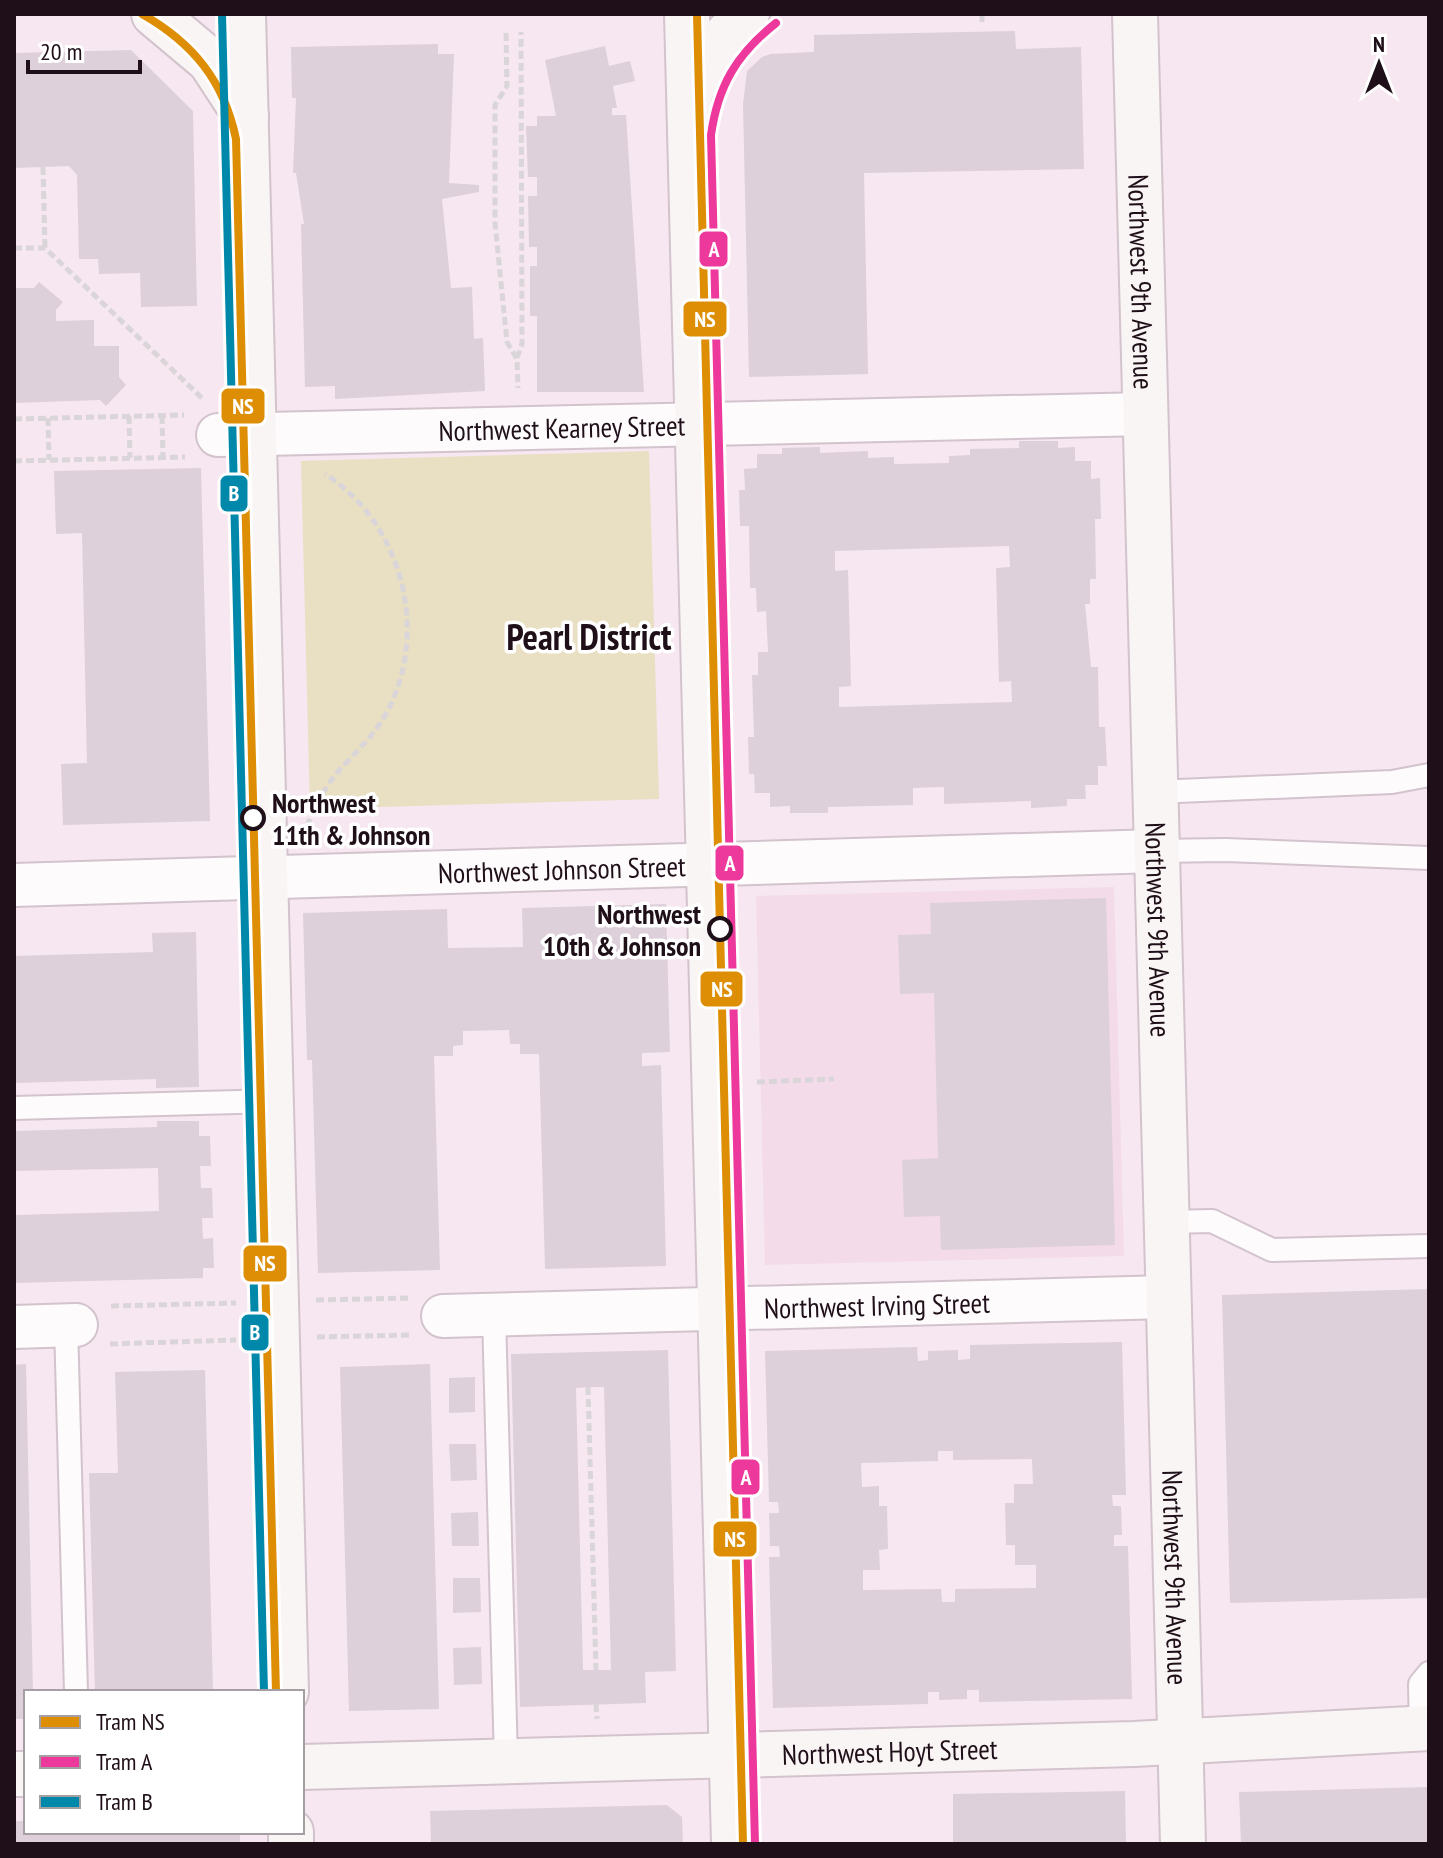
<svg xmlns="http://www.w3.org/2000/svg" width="1443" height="1858" font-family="'PT Sans Narrow',sans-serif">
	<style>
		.built { fill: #f4dbe9 }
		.green { fill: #e9dfc2 }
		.building { fill: #ddd0da; fill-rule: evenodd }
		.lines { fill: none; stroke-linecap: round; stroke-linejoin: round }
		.lane-casing { stroke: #d2c3cc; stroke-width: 26 }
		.street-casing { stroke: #d2c3cc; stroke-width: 46 }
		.secondary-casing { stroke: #d2c3cc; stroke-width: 48 }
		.path { stroke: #dad5d8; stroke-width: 5; stroke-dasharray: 8 4; stroke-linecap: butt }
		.lane { stroke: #fefbfd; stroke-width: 22 }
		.street { stroke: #fefbfd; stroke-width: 42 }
		.secondary { stroke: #faf5f5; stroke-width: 44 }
		.tram-1-casing { stroke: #fff; stroke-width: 14 }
		.tram-2-casing { stroke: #fff; stroke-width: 14 }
		.tram-3-casing { stroke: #fff; stroke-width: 14 }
		.tram-1 { stroke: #dd8e04; stroke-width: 8 }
		.tram-2 { stroke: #ed389c; stroke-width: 8 }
		.tram-3 { stroke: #0088ab; stroke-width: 8 }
		.stop-dot { fill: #fff; stroke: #1e0f18; stroke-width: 4 }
		.labels { text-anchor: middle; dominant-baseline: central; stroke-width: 7; stroke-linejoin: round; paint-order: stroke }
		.street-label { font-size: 28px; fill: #1e0f18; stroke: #fff }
		.stop-label { font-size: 28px; font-weight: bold; fill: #1e0f18; stroke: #fff; text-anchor: start }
		.district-label { font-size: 36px; font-weight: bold; fill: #1e0f18; stroke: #fff }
		.line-badge { stroke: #fff; stroke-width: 3 }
		.badge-label { font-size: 22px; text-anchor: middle; font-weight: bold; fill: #fff }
	</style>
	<rect width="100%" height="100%" fill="#f7e7f0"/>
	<path class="built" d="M 1114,887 L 1124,1256 L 765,1265 L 756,896 Z"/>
	<path class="green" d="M 649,451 L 659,799 L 310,809 L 301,461 Z"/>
	<path class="building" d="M 1015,31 L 1016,49 L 1081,47 L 1084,169 L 864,173 L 868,374 L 749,377 L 743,104 L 747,71 L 762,57 L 771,54 L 814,52 L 814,35 Z
		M 438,44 L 438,54 L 454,54 L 449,183 L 479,185 L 479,192 L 442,199 L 451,288 L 472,287 L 474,339 L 483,338 L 485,391 L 335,399 L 335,386 L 305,387 L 301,224 L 304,224 L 296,173 L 293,173 L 296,98 L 292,98 L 291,47 Z
		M 605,46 L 609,66 L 630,61 L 635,81 L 613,86 L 617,108 L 612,108 L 612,115 L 626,115 L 644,392 L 537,392 L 537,316 L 530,316 L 530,266 L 537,266 L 537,247 L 529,247 L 528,196 L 537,196 L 537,177 L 528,177 L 526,126 L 537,126 L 537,116 L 556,116 L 545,60 Z
		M 131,50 L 193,111 L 197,306 L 141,307 L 140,273 L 99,274 L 98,259 L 79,259 L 77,175 L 69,166 L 14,168 L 14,53 Z
		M 39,282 L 63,302 L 56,310 L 56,321 L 94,320 L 94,346 L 119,346 L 119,377 L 126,385 L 106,406 L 100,400 L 14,403 L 14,288 L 34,288 Z
		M 1019,441 L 1058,441 L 1058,448 L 1075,447 L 1075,461 L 1091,461 L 1091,479 L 1100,478 L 1101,519 L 1095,519 L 1096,579 L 1090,579 L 1090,604 L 1085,604 L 1091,667 L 1098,667 L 1099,727 L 1105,727 L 1107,766 L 1098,766 L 1098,785 L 1085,785 L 1086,799 L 1067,799 L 1067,806 L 1031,808 L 1031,801 L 944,804 L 944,787 L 913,788 L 913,805 L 828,807 L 828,813 L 790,813 L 790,806 L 770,807 L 770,793 L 755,793 L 754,774 L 749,774 L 748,737 L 754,737 L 752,675 L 758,675 L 758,652 L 768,652 L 766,611 L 757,612 L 756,588 L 750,588 L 749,526 L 740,526 L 739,490 L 745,490 L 744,469 L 757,468 L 757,454 L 782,454 L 782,448 L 820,447 L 820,453 L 868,451 L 868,458 L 894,457 L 894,464 L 949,463 L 949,456 L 970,455 L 970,449 L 1019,448 ZM 1009,546 L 1010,567 L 996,568 L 999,682 L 1011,681 L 1012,702 L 839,707 L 839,687 L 851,686 L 848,570 L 835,571 L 835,551 Z
		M 201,468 L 210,821 L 63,825 L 61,764 L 87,763 L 82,533 L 56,534 L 54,471 Z
		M 1106,898 L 1115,1245 L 941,1250 L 940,1216 L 904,1217 L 902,1160 L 938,1158 L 934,993 L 900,994 L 898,935 L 931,934 L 930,903 Z
		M 666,904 L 670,1052 L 642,1053 L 642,1066 L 661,1065 L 666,1266 L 545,1269 L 539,1054 L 520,1054 L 520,1044 L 510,1044 L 509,1030 L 463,1031 L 463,1045 L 453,1046 L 453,1056 L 434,1056 L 440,1270 L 318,1273 L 312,1060 L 307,1060 L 303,913 L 447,909 L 448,948 L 523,947 L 522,908 Z
		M 196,932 L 199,1087 L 156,1088 L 156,1079 L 14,1083 L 14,956 L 153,952 L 152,933 Z
		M 157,1121 L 199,1121 L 199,1136 L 210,1136 L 211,1166 L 200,1166 L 201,1188 L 212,1188 L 213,1218 L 202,1218 L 203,1239 L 213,1238 L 214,1268 L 203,1268 L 203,1278 L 14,1283 L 14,1215 L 159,1211 L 158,1168 L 14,1171 L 14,1131 L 157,1127 Z
		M 1429,1289 L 1429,1598 L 1230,1603 L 1222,1295 Z
		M 1122,1342 L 1126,1495 L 1112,1495 L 1113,1506 L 1121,1506 L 1122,1535 L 1114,1535 L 1114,1546 L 1128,1546 L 1132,1699 L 979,1702 L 979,1690 L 967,1690 L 967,1699 L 939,1700 L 939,1692 L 928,1692 L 928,1704 L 773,1708 L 769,1557 L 780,1557 L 779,1546 L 770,1546 L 769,1513 L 779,1513 L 778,1502 L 769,1502 L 765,1351 L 917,1347 L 918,1361 L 928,1360 L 928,1351 L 958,1350 L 958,1360 L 970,1359 L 970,1345 ZM 938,1451 L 953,1451 L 953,1460 L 1032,1459 L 1033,1484 L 1014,1484 L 1014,1503 L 1005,1503 L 1006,1545 L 1015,1545 L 1015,1565 L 1036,1565 L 1036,1588 L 955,1589 L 955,1602 L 942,1602 L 941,1589 L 863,1590 L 863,1570 L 880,1570 L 879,1550 L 888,1549 L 887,1506 L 879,1506 L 879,1486 L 862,1487 L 861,1463 L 938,1461 Z
		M 668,1350 L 676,1671 L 645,1672 L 646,1703 L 520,1707 L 511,1354 ZM 588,1387 L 604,1387 L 611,1670 L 583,1670 L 576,1388 Z
		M 26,1364 L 33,1692 L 26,1692 L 26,1719 L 14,1719 L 14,1365 Z
		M 430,1364 L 439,1709 L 349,1711 L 340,1367 Z
		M 205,1370 L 213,1692 L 95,1692 L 89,1473 L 118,1473 L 115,1372 Z
		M 475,1377 L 475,1412 L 449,1413 L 449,1378 Z
		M 449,1444 L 476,1444 L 477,1480 L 451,1481 Z
		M 478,1512 L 479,1546 L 452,1546 L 451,1513 Z
		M 453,1578 L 480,1578 L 481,1612 L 453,1613 Z
		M 481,1647 L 482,1684 L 454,1685 L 453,1648 Z
		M 1429,1787 L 1429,1844 L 1241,1844 L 1239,1792 Z
		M 1125,1791 L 1126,1844 L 953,1844 L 953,1794 Z
		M 667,1805 L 682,1817 L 683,1844 L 431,1844 L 430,1811 Z
		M 14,1821 L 26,1821 L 26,1832 L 240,1832 L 240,1844 L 14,1844 Z"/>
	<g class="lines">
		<defs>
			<path id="lane" d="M 1155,792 L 1392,782 L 1429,775
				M 1156,851 L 1225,850 L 1429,858
				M 14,1108 L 272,1101
				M 1166,1222 L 1212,1221 L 1272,1250 L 1429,1246
				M 494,1315 L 506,1761
				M 66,1325 L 76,1692
				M 1421,1729 L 1420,1684 L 1429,1673"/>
			<g id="street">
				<path id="s1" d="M 218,435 L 1145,414"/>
				<path id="s2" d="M 14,885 L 1156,851"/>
				<path id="s3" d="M 443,1316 L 1168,1297"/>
				<path d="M 14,1327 L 76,1325"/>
			</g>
			<g id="secondary">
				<path d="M 154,14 L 210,61 L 246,116"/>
				<path d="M 243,14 L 286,1692"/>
				<path d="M 687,14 L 734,1844"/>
				<path id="s4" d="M 1135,14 L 1183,1844"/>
				<path d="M 690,93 L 713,49 L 747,14"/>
				<path id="s5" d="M 302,1767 L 1134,1744 L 1429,1728"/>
				<path d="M 14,1774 L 26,1774"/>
				<path d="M 291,1832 L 291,1844"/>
			</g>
		</defs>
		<use href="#lane" class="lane-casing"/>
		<use href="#street" class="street-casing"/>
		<use href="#secondary" class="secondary-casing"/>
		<path class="path" d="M 982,14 L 982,26
			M 506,33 L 507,86 L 495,105 L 495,223 L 507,342 L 517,359 L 518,388
			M 43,167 L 45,248
			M 14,248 L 45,248 L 204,400
			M 517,358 L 522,344 L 521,32
			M 129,416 L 130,458
			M 162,416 L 163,458
			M 48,418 L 49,460
			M 14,419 L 184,415
			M 14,461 L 185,457
			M 307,826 C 316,804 328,781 345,764 C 361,747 376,733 387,712 C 430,631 402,523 325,474
			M 757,1082 L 834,1079
			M 316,1300 L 410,1298
			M 111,1306 L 236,1303
			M 317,1337 L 410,1335
			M 110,1344 L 236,1340
			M 588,1387 L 596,1670
			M 596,1704 L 597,1719"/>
		<use href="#lane" class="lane"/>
		<use href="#street" class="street"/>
		<use href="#secondary" class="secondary"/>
		<defs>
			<path id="tram-1" d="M 142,14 C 193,43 224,81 236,139 L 276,1692
				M 697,14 L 743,1844"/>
			<path id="tram-2" d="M 755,1844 L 711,135 C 718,85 737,54 776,23"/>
			<path id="tram-3" d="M 222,14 L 264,1692"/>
		</defs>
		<use href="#tram-1" class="tram-1-casing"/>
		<use href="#tram-2" class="tram-2-casing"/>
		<use href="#tram-3" class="tram-3-casing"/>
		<use href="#tram-1" class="tram-1"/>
		<use href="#tram-2" class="tram-2"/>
		<use href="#tram-3" class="tram-3"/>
	</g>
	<g class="stop-dot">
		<circle cx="253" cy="818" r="11"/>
		<circle cx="720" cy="929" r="11"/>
	</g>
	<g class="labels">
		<g class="street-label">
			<text stroke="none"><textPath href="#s4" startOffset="268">Northwest 9th Avenue</textPath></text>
			<text stroke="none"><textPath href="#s1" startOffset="344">Northwest Kearney Street</textPath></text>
			<text stroke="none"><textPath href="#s2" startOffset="548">Northwest Johnson Street</textPath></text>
			<text stroke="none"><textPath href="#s4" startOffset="916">Northwest 9th Avenue</textPath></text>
			<text stroke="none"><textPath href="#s3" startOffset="434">Northwest Irving Street</textPath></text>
			<text stroke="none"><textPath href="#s4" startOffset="1564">Northwest 9th Avenue</textPath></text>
			<text stroke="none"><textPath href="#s5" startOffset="588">Northwest Hoyt Street</textPath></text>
		</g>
		<g class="stop-label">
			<text x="272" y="802">Northwest<tspan x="272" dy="32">11th &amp; Johnson</tspan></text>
			<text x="701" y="913" text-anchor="end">Northwest<tspan x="701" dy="32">10th &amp; Johnson</tspan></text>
		</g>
		<g class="district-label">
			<text x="589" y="636">Pearl District</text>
		</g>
	</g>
	<g class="line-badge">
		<rect x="698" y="230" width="31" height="38" rx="8" fill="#ed389c"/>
		<rect x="682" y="300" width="46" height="38" rx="8" fill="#dd8e04"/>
		<rect x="220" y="387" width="46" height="38" rx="8" fill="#dd8e04"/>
		<rect x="219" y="474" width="30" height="39" rx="8" fill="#0088ab"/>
		<rect x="714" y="844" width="31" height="38" rx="8" fill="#ed389c"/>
		<rect x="699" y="970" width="45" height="38" rx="8" fill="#dd8e04"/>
		<rect x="242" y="1244" width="46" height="39" rx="8" fill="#dd8e04"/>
		<rect x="240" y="1313" width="30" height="39" rx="8" fill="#0088ab"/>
		<rect x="730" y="1458" width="31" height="38" rx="8" fill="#ed389c"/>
		<rect x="712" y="1520" width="46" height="38" rx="8" fill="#dd8e04"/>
	</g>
	<g class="badge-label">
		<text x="714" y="257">A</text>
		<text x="705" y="327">NS</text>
		<text x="243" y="414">NS</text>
		<text x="234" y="501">B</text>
		<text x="730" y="871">A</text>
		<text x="722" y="997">NS</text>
		<text x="265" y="1271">NS</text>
		<text x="255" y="1340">B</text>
		<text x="746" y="1485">A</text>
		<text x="735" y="1547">NS</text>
	</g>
	<rect width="1443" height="1858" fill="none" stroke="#1e0f18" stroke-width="32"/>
	<rect x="24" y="1690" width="280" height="144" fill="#ffffff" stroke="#a59fa3" stroke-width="2"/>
	<rect x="40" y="1716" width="40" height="12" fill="#dd8e04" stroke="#a59fa3" stroke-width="2"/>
	<text x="96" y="1730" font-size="24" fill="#1e0f18">Tram NS</text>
	<rect x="40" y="1756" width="40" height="12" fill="#ed389c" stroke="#a59fa3" stroke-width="2"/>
	<text x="96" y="1770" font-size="24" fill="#1e0f18">Tram A</text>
	<rect x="40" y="1796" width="40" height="12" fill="#0088ab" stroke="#a59fa3" stroke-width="2"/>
	<text x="96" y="1810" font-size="24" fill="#1e0f18">Tram B</text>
	<g transform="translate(1379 64)" stroke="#ffffff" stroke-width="6" paint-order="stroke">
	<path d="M0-6L14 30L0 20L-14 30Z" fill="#1e0f18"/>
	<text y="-12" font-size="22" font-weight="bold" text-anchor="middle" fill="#1e0f18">N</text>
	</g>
	<path d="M28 60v12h112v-12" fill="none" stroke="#1e0f18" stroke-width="4"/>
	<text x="40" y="60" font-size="24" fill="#1e0f18" stroke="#ffffff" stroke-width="6" paint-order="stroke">20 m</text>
</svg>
